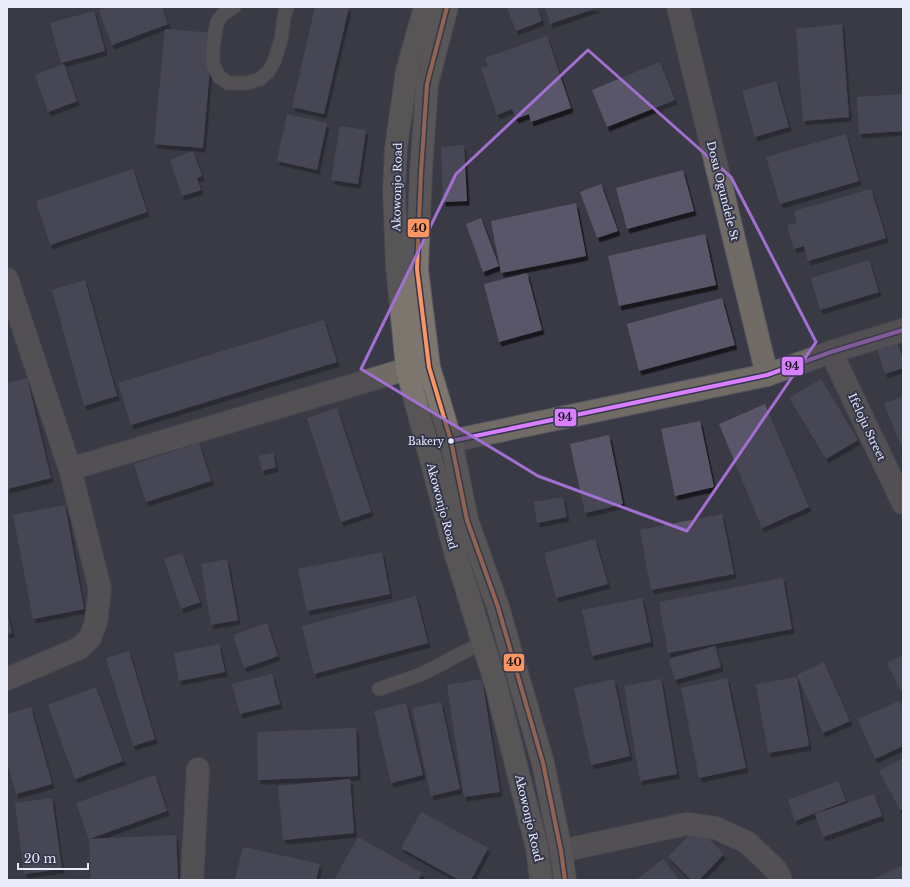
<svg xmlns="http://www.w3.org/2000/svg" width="910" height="887" font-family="'Libre Baskerville',serif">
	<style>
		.building { fill: #585768; filter: url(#shadow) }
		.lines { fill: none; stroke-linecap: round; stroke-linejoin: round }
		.lane-casing { stroke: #575762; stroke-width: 15 }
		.street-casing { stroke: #575762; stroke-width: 24 }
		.secondary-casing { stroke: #575762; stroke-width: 24 }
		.lane { stroke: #706b65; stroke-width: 13 }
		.street { stroke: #706b65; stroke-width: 22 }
		.secondary { stroke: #7c766e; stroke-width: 22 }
		.bus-1-casing { stroke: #34364c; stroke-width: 7 }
		.bus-2-casing { stroke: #34364c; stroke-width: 7 }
		.bus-1 { stroke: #fb9564; stroke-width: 4 }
		.bus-2 { stroke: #d880ff; stroke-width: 4 }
		.marked { fill: none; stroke: #a26fd3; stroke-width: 3; stroke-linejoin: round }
		.bus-dot { fill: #e9ebf9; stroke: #34364c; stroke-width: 1.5 }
		.labels { text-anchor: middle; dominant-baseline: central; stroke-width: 4; stroke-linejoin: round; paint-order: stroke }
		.bus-label { font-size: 10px; fill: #e9ebf9; stroke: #34364c; text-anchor: end }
		.street-label { font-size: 11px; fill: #e9ebf9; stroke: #34364c }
		.line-badge { stroke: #34364c; stroke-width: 1.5 }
		.pale-badge-label { font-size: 11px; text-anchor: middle; font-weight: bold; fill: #111 }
	</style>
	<defs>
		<filter id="shadow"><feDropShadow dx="2.5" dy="4.5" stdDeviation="0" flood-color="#0009"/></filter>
	</defs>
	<rect width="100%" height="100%" fill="#3a3a46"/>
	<path class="building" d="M 108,7 L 162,7 L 168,24 L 112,45 L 99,10 Z
		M 315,7 L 349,7 L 324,114 L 292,107 Z
		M 507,7 L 537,7 L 542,21 L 516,31 Z
		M 545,7 L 599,7 L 550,24 Z
		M 94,11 L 105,51 L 61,63 L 50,23 Z
		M 842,24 L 849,117 L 803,121 L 796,29 Z
		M 165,29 L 213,33 L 203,148 L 154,144 Z
		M 547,36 L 571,108 L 531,122 L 529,114 L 516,119 L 512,109 L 497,115 L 481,68 L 488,66 L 485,58 Z
		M 660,62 L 675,100 L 607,127 L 592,90 Z
		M 64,64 L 77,101 L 48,112 L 35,75 Z
		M 776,81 L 789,127 L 755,137 L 742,91 Z
		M 903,94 L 903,131 L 859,134 L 857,97 Z
		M 287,114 L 327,123 L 317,170 L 277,161 Z
		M 340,126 L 366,130 L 358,184 L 331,180 Z
		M 846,134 L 859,181 L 780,204 L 766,157 Z
		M 464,145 L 467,201 L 443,202 L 441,147 Z
		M 193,151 L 202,176 L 197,178 L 201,190 L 182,196 L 170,160 Z
		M 133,169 L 147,212 L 50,245 L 36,201 Z
		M 683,170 L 694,211 L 627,229 L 616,188 Z
		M 601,184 L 618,231 L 597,238 L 580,192 Z
		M 871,189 L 886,238 L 808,261 L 804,246 L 794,249 L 787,225 L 797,223 L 794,211 Z
		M 576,203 L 586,256 L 501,273 L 491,221 Z
		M 481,218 L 499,266 L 483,272 L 466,224 Z
		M 705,234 L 716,285 L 619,306 L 608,256 Z
		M 869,260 L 879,292 L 820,310 L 811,278 Z
		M 527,273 L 542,330 L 499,342 L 484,284 Z
		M 85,280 L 117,396 L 84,406 L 52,290 Z
		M 722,298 L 735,345 L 639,371 L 627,324 Z
		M 324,320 L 337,362 L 131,425 L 118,383 Z
		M 895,336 L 903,359 L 903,368 L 885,374 L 875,343 Z
		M 27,378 L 51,478 L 7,489 L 7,383 Z
		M 821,379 L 858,440 L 826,459 L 789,398 Z
		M 903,396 L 903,444 L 901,445 L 884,404 Z
		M 765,404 L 809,507 L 762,528 L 719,424 Z
		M 337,408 L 371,512 L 341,522 L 307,418 Z
		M 700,421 L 714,487 L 675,496 L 661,429 Z
		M 609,435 L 623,504 L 585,513 L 570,444 Z
		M 199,443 L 211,481 L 146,502 L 134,464 Z
		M 273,453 L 276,467 L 262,471 L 258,456 Z
		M 563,497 L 567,517 L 537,523 L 534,502 Z
		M 65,505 L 84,609 L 33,619 L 13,515 Z
		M 722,514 L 734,574 L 651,590 L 640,530 Z
		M 595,539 L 608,584 L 556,598 L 544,553 Z
		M 382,552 L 390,594 L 307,611 L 298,569 Z
		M 182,553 L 200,602 L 181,609 L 164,559 Z
		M 227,559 L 238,620 L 211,625 L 201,564 Z
		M 783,578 L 792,629 L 668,653 L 659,602 Z
		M 416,596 L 428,643 L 314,674 L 302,626 Z
		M 642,598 L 651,642 L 592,656 L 582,610 Z
		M 7,611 L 12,633 L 7,634 Z
		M 267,623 L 278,656 L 244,668 L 233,635 Z
		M 219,644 L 225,672 L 179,681 L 174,653 Z
		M 715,646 L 721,667 L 675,680 L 669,659 Z
		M 129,651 L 155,739 L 133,746 L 106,658 Z
		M 903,655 L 903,690 L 901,691 L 887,663 Z
		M 824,662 L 850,721 L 823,733 L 797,675 Z
		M 272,674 L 280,704 L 240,714 L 232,684 Z
		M 797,677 L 809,746 L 768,753 L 756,684 Z
		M 727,678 L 746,768 L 699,778 L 681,688 Z
		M 482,679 L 500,792 L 464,797 L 447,685 Z
		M 614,679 L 630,756 L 591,765 L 574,688 Z
		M 661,679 L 677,774 L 640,781 L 624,686 Z
		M 96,687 L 123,761 L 75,779 L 48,705 Z
		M 899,701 L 903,709 L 903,746 L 875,759 L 858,719 Z
		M 441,702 L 460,789 L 431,796 L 412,708 Z
		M 406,703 L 423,775 L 391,783 L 374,711 Z
		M 31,707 L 52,784 L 16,794 L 7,761 L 7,714 Z
		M 356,728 L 358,776 L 258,780 L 257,732 Z
		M 903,758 L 903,809 L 900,810 L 879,771 Z
		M 155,775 L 167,811 L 89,839 L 176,835 L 178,880 L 91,880 L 89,839 L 76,803 Z
		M 350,779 L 354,833 L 283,840 L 278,786 Z
		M 838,781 L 846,801 L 795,821 L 788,800 Z
		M 874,794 L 882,816 L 823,837 L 815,814 Z
		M 52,798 L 62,869 L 24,874 L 15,803 Z
		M 421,812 L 488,848 L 471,880 L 459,880 L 401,848 Z
		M 697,827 L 724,854 L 699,880 L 691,880 L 668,857 Z
		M 358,837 L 422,873 L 418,880 L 334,880 Z
		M 243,847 L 320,864 L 316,880 L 235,880 Z
		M 663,859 L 679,880 L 636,880 Z
		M 903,865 L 903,880 L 871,880 Z"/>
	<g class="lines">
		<defs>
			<path id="lane" d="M 234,7 L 223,14 L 217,22 L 213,48 L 213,64 L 220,78 L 224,80 L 228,83 L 247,83 L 260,79 L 268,72 L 274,62 L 281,40 L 284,17 L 287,7
				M 379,689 L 422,674 L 483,642"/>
			<path id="street" d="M 678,7 L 767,375
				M 7,279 L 70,469 L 100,589 L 96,622 L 90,638 L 80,648 L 7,679
				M 831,352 L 903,503
				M 451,441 L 767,375 L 831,352 L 903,330
				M 70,469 L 407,369
				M 561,851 L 686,824 L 716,828 L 748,843 L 776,870 L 781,880
				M 192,880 L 198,769"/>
			<path id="secondary" d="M 425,7 L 407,71 L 396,148 L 394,190 L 397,266 L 407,369 L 456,555 L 496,685 L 537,848 L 541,880
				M 447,7 L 427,84 L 421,172 L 417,269 L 429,367 L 451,441 L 467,520 L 498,607 L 543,763 L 561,851 L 565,880"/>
		</defs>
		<use href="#lane" class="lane-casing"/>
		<use href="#street" class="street-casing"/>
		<use href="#secondary" class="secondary-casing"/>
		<use href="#lane" class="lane"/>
		<use href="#street" class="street"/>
		<use href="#secondary" class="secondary"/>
		<defs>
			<path id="bus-1" d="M 447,7 L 427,84 L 421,172 L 417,269 L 429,367 L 451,441 L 467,520 L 498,607 L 543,763 L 561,851 L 565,880"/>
			<path id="bus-2" d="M 451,441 L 767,375 L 831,352 L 903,330"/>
		</defs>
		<use href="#bus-1" class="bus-1-casing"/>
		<use href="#bus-2" class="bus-2-casing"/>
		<use href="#bus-1" class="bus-1"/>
		<use href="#bus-2" class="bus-2"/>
	</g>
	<path d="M0 0H910V887H0ZM 588,50 L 731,177 L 816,342 L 687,531 L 538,476 L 361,369 L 456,174 Z" fill="#3a3a46" fill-opacity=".55" fill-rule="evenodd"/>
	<path class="marked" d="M 588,50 L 731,177 L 816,342 L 687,531 L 538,476 L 361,369 L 456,174 Z"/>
	<circle class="bus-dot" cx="451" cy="441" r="3.5"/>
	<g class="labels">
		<g class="bus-label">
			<text x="444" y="441">Bakery</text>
		</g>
		<g class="street-label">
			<text transform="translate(397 187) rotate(-89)">Akowonjo Road</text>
			<text transform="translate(723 191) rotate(76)">Dosu Ogundele St</text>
			<text transform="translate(867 427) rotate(65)">Ifeloju Street</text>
			<text transform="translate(442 506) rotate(75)">Akowonjo Road</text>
			<text transform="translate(529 818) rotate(77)">Akowonjo Road</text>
		</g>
	</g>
	<g class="line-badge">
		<rect x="407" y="218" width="23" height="20" rx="4" fill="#fb9564"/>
		<rect x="781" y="356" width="23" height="20" rx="4" fill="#d880ff"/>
		<rect x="554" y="408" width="23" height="19" rx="4" fill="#d880ff"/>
		<rect x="503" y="653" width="22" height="19" rx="4" fill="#fb9564"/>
	</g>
	<g class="pale-badge-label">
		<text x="419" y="232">40</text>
		<text x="792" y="370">94</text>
		<text x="565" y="421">94</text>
		<text x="514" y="666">40</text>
	</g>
	<rect width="910" height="887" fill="none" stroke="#e9ebf9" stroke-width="16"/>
	<path d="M18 863v6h70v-6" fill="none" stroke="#e9ebf9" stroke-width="2"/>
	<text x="24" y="863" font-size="12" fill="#e9ebf9" stroke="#34364c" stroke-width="3" paint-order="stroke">20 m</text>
</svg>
